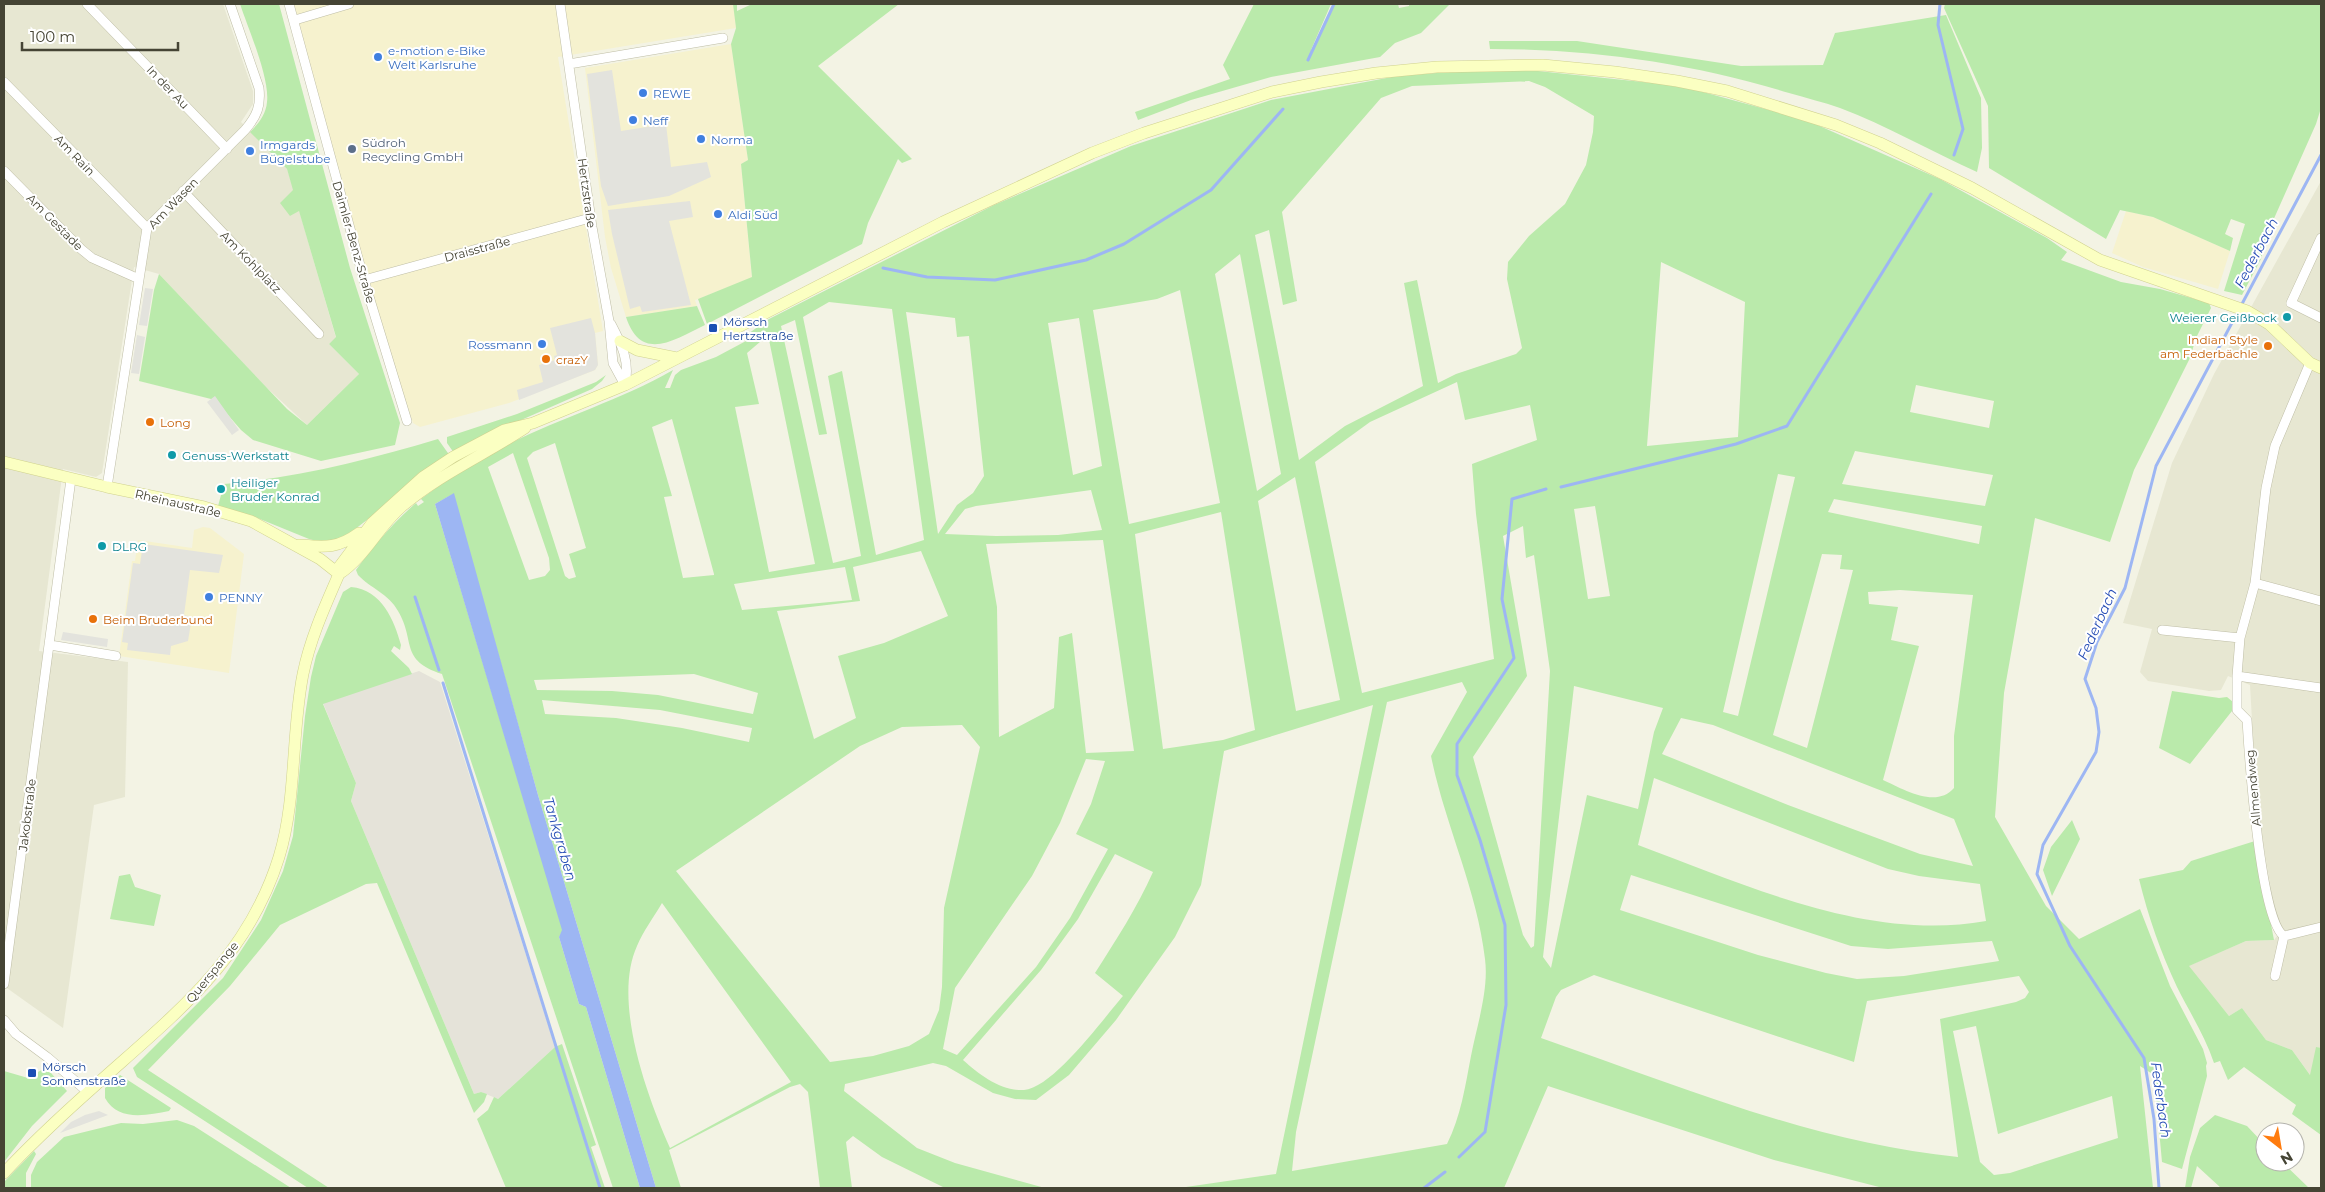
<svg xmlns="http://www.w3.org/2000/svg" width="2325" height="1192" font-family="Montserrat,sans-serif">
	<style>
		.residential { fill: #e7e7d2 }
		.commercial { fill: #f6f2ce }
		.industrial { fill: #e5e3d9 }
		.green { fill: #baeaab; fill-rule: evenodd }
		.parking { fill: #e3e3dd }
		.water { fill: #9db6f3 }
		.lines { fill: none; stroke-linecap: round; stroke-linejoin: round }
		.stream { stroke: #9db6f3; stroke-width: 3 }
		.street-casing { stroke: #bfbea6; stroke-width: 10 }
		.secondary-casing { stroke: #d0d28f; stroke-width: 12 }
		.street { stroke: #fff; stroke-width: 9 }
		.secondary { stroke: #fbffc2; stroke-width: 11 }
		.shop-dot { fill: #3f7fe0; stroke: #fff; stroke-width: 2 }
		.service-dot { fill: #5c6f8a; stroke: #fff; stroke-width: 2 }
		.culture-dot { fill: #0f9aa8; stroke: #fff; stroke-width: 2 }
		.transit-dot { fill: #1a4fb4; stroke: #fff; stroke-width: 2 }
		.food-dot { fill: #e8710a; stroke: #fff; stroke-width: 2 }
		.labels { text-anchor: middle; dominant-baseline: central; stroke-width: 4; stroke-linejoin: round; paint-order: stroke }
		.shop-label { font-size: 12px; fill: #366cbe; stroke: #fff; text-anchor: start }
		.street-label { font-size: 12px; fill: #454434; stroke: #fff }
		.service-label { font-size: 12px; fill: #4e5e75; stroke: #fff; text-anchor: start }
		.culture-label { font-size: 12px; fill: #0d838f; stroke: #fff; text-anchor: start }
		.transit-label { font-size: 12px; fill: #164399; stroke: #fff; text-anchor: start }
		.food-label { font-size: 12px; fill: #c56008; stroke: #fff; text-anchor: start }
		.water-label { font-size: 14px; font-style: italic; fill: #284fb6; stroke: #fff }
	</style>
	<rect width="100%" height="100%" fill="#f3f3e4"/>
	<path class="residential" d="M 4,4 L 223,4 L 253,91 L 253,104 L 241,122 L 287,169 L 294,190 L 290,216 L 299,210 L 336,338 L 329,344 L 359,374 L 307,425 L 265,386 L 159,274 L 134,267 L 102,473 L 96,477 L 63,469 L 39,651 L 128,662 L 125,797 L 94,805 L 63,1028 L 4,986 Z
		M 2321,181 L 2321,1079 L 2313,1079 L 2292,1050 L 2266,1040 L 2242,1008 L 2229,1016 L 2188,966 L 2246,941 L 2274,940 L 2281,931 L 2272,895 L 2257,808 L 2250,685 L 2228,676 L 2221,690 L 2209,691 L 2148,681 L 2140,672 L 2152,629 L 2123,623 L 2172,463 L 2214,374 Z"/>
	<path class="commercial" d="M 289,4 L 734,4 L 736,28 L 558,57 L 603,331 L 595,333 L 598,365 L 595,370 L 509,403 L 420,427 L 413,423 L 367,283 Z
		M 731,44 L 748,160 L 741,164 L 752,278 L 698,299 L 695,300 L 697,306 L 626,317 L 611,268 L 605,237 L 585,68 Z
		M 2126,211 L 2153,217 L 2230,251 L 2218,289 L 2143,267 L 2112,253 Z
		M 203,527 L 210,528 L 244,554 L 229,673 L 119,656 L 132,561 L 135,561 L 138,540 L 192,548 L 194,530 Z"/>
	<path class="industrial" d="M 419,671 L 440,682 L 555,1047 L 498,1099 L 481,1092 L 474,1094 L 351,801 L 356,783 L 323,703 Z"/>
	<path class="green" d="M 240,4 L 279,4 L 350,268 L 400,423 L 395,445 L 321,461 L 253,440 L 241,430 L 215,400 L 139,381 L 154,290 L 159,274 L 287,409 L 307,425 L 359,374 L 329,344 L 336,337 L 299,211 L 290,216 L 280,203 L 293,190 L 287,169 L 250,132 C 258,124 266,115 267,102 C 270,78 248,28 240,4 Z
		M 733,4 L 737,4 L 737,11 L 752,4 L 899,4 L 818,66 L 912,159 L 902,163 L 898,159 L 868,223 L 862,244 L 707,324 L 698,299 L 752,277 L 741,164 L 748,160 L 731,44 L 736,28 Z
		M 1254,4 L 1331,4 L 1311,50 L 1312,52 L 1335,4 L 1398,4 L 1399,8 L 1409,6 L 1409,4 L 1450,4 L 1421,33 L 1395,43 L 1380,57 L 1271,77 L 1191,100 L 1138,120 L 1135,112 L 1230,79 L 1223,65 Z
		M 1945,4 L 2321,4 L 2321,108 L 2316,124 L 2268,232 L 2261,259 L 2242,295 L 2224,291 L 2245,224 L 2231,219 L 2225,234 L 2233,238 L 2230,251 L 2153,217 L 2120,210 L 2106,239 L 1989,168 L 1988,106 L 1944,8 Z
		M 1946,15 L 1981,98 L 1982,148 L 1977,172 C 1933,152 1885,125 1840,108 C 1823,102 1806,98 1789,93 C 1691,63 1592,49 1490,49 L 1489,41 L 1577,41 L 1741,66 L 1823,65 L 1835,33 Z
		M 1463,71 L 1538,71 L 1681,86 L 1806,120 L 1940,179 L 2047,238 L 2067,252 L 2061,260 L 2121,282 L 2160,289 L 2209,303 L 2211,308 L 2197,336 L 2189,360 L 2134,470 L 2110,542 L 2035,518 L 2004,693 L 1995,817 L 2046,906 L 2079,939 L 2140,909 L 2170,986 L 2203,1049 L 2207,1063 L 2206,1066 L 2207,1076 L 2182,1169 L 2162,1162 L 2154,1075 L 2140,1066 L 2153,1188 L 1883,1188 L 1774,1160 L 1548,1086 L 1504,1188 L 1179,1188 L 1276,1174 L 1373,705 L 1224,751 L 1201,885 L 1175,937 L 1116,1020 L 1069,1075 L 1036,1100 L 1015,1099 L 993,1093 L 946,1066 L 933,1063 L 845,1084 L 844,1091 L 917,1148 L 955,1163 L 1045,1188 L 945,1188 L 882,1157 L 853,1136 L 846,1142 L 852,1188 L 820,1188 L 808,1092 L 800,1084 L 790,1087 L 669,1150 L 681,1188 L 656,1188 L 538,795 L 453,494 L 435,504 L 563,930 L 559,937 L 579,1004 L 586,1007 L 640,1188 L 613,1188 L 442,674 C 399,660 416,641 398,611 C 389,594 370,588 358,575 L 356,570 C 374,545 393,523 416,503 L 418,506 L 424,502 L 421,499 C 449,478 478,460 509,444 C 562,417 621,400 673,370 L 665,388 L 670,388 L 675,375 L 681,370 L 716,357 L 746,341 L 745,336 L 769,319 L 994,205 L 1131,146 L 1271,100 L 1397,76 ZM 1529,81 L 1545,87 L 1594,116 L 1593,132 L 1586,165 L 1565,204 L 1529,236 L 1508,262 L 1507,279 L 1522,348 L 1516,354 L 1456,374 L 1438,383 L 1417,280 L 1404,283 L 1423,386 L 1345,426 L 1299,460 L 1255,235 L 1269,230 L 1283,305 L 1297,301 L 1282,212 L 1381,98 L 1412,86 ZM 1240,254 L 1281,474 L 1257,491 L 1215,274 ZM 1661,262 L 1745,302 L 1738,437 L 1647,446 ZM 1180,290 L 1220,503 L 1129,524 L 1093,310 L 1157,299 ZM 829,302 L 892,309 L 924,540 L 876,555 L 842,371 L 828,376 L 861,556 L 833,563 L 781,326 L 795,320 L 819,435 L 827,434 L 803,317 ZM 906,312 L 955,318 L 957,337 L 969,336 L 984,476 L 973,493 L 957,505 L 938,534 ZM 1079,318 L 1102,466 L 1073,475 L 1048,323 ZM 768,335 L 815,564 L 769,572 L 735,407 L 759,404 L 747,353 ZM 1457,382 L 1465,420 L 1530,405 L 1537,440 L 1472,464 L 1476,514 L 1494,659 L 1362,693 L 1315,462 L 1370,422 ZM 1916,385 L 1994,401 L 1989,428 L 1910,412 ZM 672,419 L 714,574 L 714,575 L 683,578 L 664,497 L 672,496 L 652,427 ZM 555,443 L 586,548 L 569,554 L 576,577 L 569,579 L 565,576 L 527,458 L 533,452 ZM 1855,451 L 1993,475 L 1985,506 L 1842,484 ZM 513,453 L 549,558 L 550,570 L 545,576 L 529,580 L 488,467 ZM 1778,474 L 1795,477 L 1738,716 L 1723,712 ZM 1295,477 L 1340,700 L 1296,711 L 1258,501 ZM 1091,490 L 1102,530 L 1058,535 L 996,536 L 945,534 L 965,509 L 976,506 ZM 1834,499 L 1982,526 L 1979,544 L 1828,512 ZM 1595,506 L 1610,596 L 1588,599 L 1574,509 ZM 1221,512 L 1255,730 L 1223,740 L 1163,749 L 1135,534 ZM 1523,526 L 1526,558 L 1534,555 L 1550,671 L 1534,946 L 1531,948 L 1523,935 L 1473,757 L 1527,676 L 1503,536 ZM 1103,540 L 1134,751 L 1086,753 L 1072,633 L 1059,637 L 1054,708 L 999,737 L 997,607 L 986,544 ZM 921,551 L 948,616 L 884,643 L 838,656 L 856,718 L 814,739 L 777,611 L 860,601 L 853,567 ZM 1822,554 L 1842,555 L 1840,569 L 1853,570 L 1807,748 L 1773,735 ZM 845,567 L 852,600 L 742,610 L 734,584 ZM 1900,590 L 1973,595 L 1954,736 L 1954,788 C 1936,809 1903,789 1883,780 L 1919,646 L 1891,640 L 1898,607 L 1869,604 L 1868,592 ZM 694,674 L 758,693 L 753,714 L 658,695 L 612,691 L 537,690 L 534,680 ZM 1462,682 L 1467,692 L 1431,756 C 1445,825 1477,889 1485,959 C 1489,990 1477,1025 1471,1056 C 1465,1087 1461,1116 1447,1144 L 1292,1171 L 1296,1132 L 1387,702 ZM 1574,686 L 1663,708 L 1654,732 L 1638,809 L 1587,795 L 1551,968 L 1543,957 ZM 542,700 L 660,710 L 752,728 L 749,742 L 682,728 L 616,718 L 545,714 ZM 1681,718 L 1713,725 L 1954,819 L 1973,866 L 1920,854 L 1788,805 L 1662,754 ZM 962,725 L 980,747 L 944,908 L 942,987 L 939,1010 L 929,1034 L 909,1046 L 873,1056 L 830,1062 L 676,871 L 860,746 L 902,727 ZM 1086,759 L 1105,761 L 1091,804 L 1076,834 L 1108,849 L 1070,918 L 1036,967 L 957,1055 L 943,1049 L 955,988 L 1032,876 L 1060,823 ZM 1654,778 L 1888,869 L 1919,876 L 1980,884 L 1986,921 C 1868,942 1746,885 1638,845 ZM 1115,854 L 1153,872 C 1137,908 1116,940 1095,973 L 1123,996 C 1103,1019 1053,1088 1024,1090 C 1000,1091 980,1075 963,1060 L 1041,970 L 1078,919 ZM 1631,875 L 1851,946 L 1888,949 L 1992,941 L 1999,961 L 1904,976 L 1857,979 L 1826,973 L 1758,955 L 1620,910 ZM 662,903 L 791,1082 L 670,1148 C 647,1096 612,1001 637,946 C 643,931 654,917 662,903 ZM 1594,975 L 1854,1062 L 1867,1001 L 2019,976 L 2029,992 L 2025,998 L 2016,1002 L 1940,1019 L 1958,1157 C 1814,1143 1677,1085 1541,1038 L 1556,997 L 1561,990 ZM 1976,1026 L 1998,1134 L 2112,1096 L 2118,1138 L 2010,1173 L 1994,1175 L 1980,1162 L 1953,1031 Z
		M 697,306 L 705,325 C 674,340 641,363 626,317 Z
		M 606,375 L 602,381 L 592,389 L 498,430 L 454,453 L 447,443 L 447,437 L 517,414 L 596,382 Z
		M 438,439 L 450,456 L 350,533 L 335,542 L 325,543 L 309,539 L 255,517 L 218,506 L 224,484 C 296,478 368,460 438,439 Z
		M 351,587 C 382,590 394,620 401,645 L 400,650 L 394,646 L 391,651 L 409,668 L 412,674 L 323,704 L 356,783 L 351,801 L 474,1094 L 481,1092 L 487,1094 L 484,1102 L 474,1113 L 377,883 L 366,884 L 280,925 L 230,986 L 148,1070 L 329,1188 L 308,1188 L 137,1077 L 133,1068 L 223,978 L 261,920 L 283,871 L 293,836 L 305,716 L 311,677 L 316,656 L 343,592 Z
		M 2172,691 L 2219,698 L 2227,697 L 2233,702 L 2232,711 L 2190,764 L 2159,748 Z
		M 2072,820 L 2080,839 L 2052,896 L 2043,870 L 2051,847 Z
		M 2255,841 L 2274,940 L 2246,941 L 2189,966 L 2229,1016 L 2242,1008 L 2266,1040 L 2292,1050 L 2310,1075 L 2316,1047 L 2321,1048 L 2321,1135 L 2292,1114 L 2296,1105 L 2244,1067 L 2228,1080 L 2220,1061 L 2214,1063 C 2205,1036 2190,1013 2177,987 C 2161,953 2148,916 2139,879 L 2183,870 L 2191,861 Z
		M 130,874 L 135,887 L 161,895 L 154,926 L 110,919 L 119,876 Z
		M 562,1044 L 596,1145 L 591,1147 L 605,1188 L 506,1188 L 477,1119 L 488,1110 L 494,1097 L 498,1099 L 555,1047 Z
		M 43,1069 L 51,1073 L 67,1091 L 32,1126 L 4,1162 L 4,1071 L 28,1078 Z
		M 120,1075 L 171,1108 L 169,1111 C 147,1115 118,1122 105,1098 L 105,1088 Z
		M 2215,1115 L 2247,1126 L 2265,1145 L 2265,1162 L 2282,1162 L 2309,1188 L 2221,1188 L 2197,1166 L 2191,1188 L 2185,1188 L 2190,1157 L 2200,1128 Z
		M 177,1120 L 194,1126 L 291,1188 L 31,1188 L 31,1175 L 37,1162 L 64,1137 L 121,1123 L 143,1124 Z
		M 34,1151 L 36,1154 L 26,1173 L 26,1188 L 4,1188 L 4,1182 Z"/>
	<path class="parking" d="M 612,70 L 621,131 L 666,124 L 671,167 L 707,162 L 711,177 L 669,196 L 608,206 L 601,186 L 587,74 Z
		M 690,201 L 693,217 L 669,221 L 691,305 L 642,312 L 640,306 L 630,309 L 612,234 L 608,210 Z
		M 145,288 L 153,289 L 147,326 L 139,325 Z
		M 591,318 L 595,333 L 598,365 L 595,370 L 519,400 L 517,390 L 543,382 L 539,365 L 555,360 L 554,356 L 557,355 L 550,328 Z
		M 137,335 L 145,337 L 139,374 L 131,373 Z
		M 215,396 L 239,430 L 232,435 L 207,402 Z
		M 143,544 L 223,555 L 219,573 L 190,570 L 184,615 L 192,617 L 188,641 L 171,646 L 170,655 L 127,650 L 128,643 L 122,642 L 133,563 L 140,564 Z
		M 63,632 L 108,639 L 107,647 L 61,640 Z
		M 99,1111 L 108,1115 L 60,1133 L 71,1122 L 85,1115 Z"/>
	<path class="water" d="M 454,493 L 538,795 L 656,1188 L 640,1188 L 586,1007 L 579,1004 L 559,937 L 562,930 L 435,504 Z"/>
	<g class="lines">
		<path class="stream" d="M 1940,4 L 1938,25 L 1963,129 L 1954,155
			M 1308,60 L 1334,4
			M 883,268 L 927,277 L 995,280 L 1086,260 L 1124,244 L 1211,190 L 1283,109
			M 1561,487 L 1736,444 L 1787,426 L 1931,194
			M 415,597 L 439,670
			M 443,683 L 600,1188
			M 1459,1157 L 1485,1132 L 1506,1005 L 1505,925 L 1480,840 L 1457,775 L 1457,744 L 1514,658 L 1502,599 L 1512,499 L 1546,489
			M 1424,1188 L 1445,1172
			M 2159,1188 L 2154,1119 L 2144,1058 L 2070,946 L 2037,874 L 2043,845 L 2096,752 L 2099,732 L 2096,708 L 2085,679 L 2097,642 L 2125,588 L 2156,466 L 2321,155"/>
		<defs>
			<path id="street" d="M 87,4 L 227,149
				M 289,4 L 364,280 L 407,421
				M 560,4 L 592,227 L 609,321 L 613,363 L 625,385
				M 295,20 L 349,4
				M 569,64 L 723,38
				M 4,82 L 147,228
				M 4,171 L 81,249 L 92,258 L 139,279
				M 183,191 L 319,334
				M 2321,238 L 2291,303 L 2321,318
				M 364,280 L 590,218
				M 611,324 C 622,345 630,361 625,385
				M 107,487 L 147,228 L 245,130 C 257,116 261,106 259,88 L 230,4
				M 2255,583 L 2321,601
				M 2162,630 L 2240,638
				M 50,645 L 116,656
				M 2237,676 L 2321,688
				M 2284,936 C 2260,921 2249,753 2247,720 L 2237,710 L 2237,676 L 2240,638 L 2255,583 L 2266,488 L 2275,446 L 2310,363
				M 2284,936 L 2321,927
				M 2275,976 L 2284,936
				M 4,984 L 71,479
				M 4,1020 L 16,1034 L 47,1057 L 88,1092"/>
			<path id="secondary" d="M 620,341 L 637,350 L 677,358
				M 4,462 L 107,487 L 204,507 L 251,521 L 320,559 L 339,574
				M 299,545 C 325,547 337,549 359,533
				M 339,574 C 365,557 378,527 401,507 C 440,474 484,455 525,428
				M 4,1173 C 30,1145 59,1118 88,1092 C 166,1021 246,964 279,857 C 297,798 291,734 303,674 C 310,639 325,606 339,574 L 339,567 L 372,523 L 423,477 L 453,457 L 504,430 L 533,423 L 625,385 L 943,222 L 1092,153 L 1144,133 L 1272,92 L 1321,82 L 1376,73 L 1437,67 L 1543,65 L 1615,72 L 1677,81 L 1727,91 L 1836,125 L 1880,143 L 1972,188 L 2100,260 L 2247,311 L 2269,324 L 2310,363 L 2321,368"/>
		</defs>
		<use href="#street" class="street-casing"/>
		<use href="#secondary" class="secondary-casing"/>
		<use href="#street" class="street"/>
		<use href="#secondary" class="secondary"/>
	</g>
	<g class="shop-dot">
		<circle cx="378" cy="57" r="5"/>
		<circle cx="643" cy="93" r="5"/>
		<circle cx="633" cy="120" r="5"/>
		<circle cx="701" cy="139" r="5"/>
		<circle cx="250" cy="151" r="5"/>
		<circle cx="718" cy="214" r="5"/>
		<circle cx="542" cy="344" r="5"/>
		<circle cx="209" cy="597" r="5"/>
	</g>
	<circle class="service-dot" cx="352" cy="149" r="5"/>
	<g class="culture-dot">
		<circle cx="2287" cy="317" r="5"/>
		<circle cx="172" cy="455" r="5"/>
		<circle cx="221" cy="489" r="5"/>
		<circle cx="102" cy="546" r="5"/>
	</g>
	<g class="transit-dot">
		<rect x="708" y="323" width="10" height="10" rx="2.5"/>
		<rect x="27" y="1068" width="10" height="10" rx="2.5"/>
	</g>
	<g class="food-dot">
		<circle cx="2268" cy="346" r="5"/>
		<circle cx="546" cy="359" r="5"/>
		<circle cx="150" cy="422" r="5"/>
		<circle cx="93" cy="619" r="5"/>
	</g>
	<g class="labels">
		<g class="shop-label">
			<text x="388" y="50">e-motion e-Bike<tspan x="388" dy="14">Welt Karlsruhe</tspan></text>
			<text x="653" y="93">REWE</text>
			<text x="643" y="120">Neff</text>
			<text x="711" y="139">Norma</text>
			<text x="260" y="144">Irmgards<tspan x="260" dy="14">BügeIstube</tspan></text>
			<text x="728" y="214">Aldi Süd</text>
			<text x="532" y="344" text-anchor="end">Rossmann</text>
			<text x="219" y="597">PENNY</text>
		</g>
		<g class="street-label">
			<text transform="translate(168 87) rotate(46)">In der Au</text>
			<text transform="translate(75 155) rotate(46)">Am Rain</text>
			<text transform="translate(587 193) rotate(82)">Hertzstraße</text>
			<text transform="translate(173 203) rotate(-46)">Am Wasen</text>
			<text transform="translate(55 222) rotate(45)">Am Gestade</text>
			<text transform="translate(354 242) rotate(74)">Daimler-Benz-Straße</text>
			<text transform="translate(477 249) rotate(-15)">Draisstraße</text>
			<text transform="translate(251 262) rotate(46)">Am Kohlplatz</text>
			<text transform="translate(178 503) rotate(13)">Rheinaustraße</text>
			<text transform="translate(2253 788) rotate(-95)">Allmendweg</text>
			<text transform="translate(27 815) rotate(-83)">Jakobstraße</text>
			<text transform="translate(212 972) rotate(-51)">Querspange</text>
		</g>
		<g class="service-label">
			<text x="362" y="142">Südroh<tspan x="362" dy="14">Recycling GmbH</tspan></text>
		</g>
		<g class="culture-label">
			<text x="2277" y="317" text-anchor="end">Weierer Geißbock</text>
			<text x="182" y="455">Genuss-Werkstatt</text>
			<text x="231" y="482">Heiliger<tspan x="231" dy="14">Bruder Konrad</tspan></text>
			<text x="112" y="546">DLRG</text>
		</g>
		<g class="transit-label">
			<text x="723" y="321">Mörsch<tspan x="723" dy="14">Hertzstraße</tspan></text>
			<text x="42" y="1066">Mörsch<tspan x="42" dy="14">Sonnenstraße</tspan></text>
		</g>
		<g class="food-label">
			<text x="2258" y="339" text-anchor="end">Indian Style<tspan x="2258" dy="14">am Federbächle</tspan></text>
			<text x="556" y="359">crazY</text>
			<text x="160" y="422">Long</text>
			<text x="103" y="619">Beim Bruderbund</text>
		</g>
		<g class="water-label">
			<text transform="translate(2256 253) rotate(-62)">Federbach</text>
			<text transform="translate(2097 624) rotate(-66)">Federbach</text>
			<text transform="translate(560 839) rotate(74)">Tankgraben</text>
			<text transform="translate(2161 1100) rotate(82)">Federbach</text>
		</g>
	</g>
	<rect width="2325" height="1192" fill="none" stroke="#454434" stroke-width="10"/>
	<g transform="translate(2280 1147) rotate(149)"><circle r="24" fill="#ffffff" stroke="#b5b4ae"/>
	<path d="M0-4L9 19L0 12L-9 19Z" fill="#ff7c0f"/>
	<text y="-8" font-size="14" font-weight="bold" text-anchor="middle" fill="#454434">N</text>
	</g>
	<path d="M22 42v8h156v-8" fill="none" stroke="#454434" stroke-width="2.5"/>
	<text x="30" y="42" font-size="15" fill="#454434" stroke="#ffffff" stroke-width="4" paint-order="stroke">100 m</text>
</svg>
